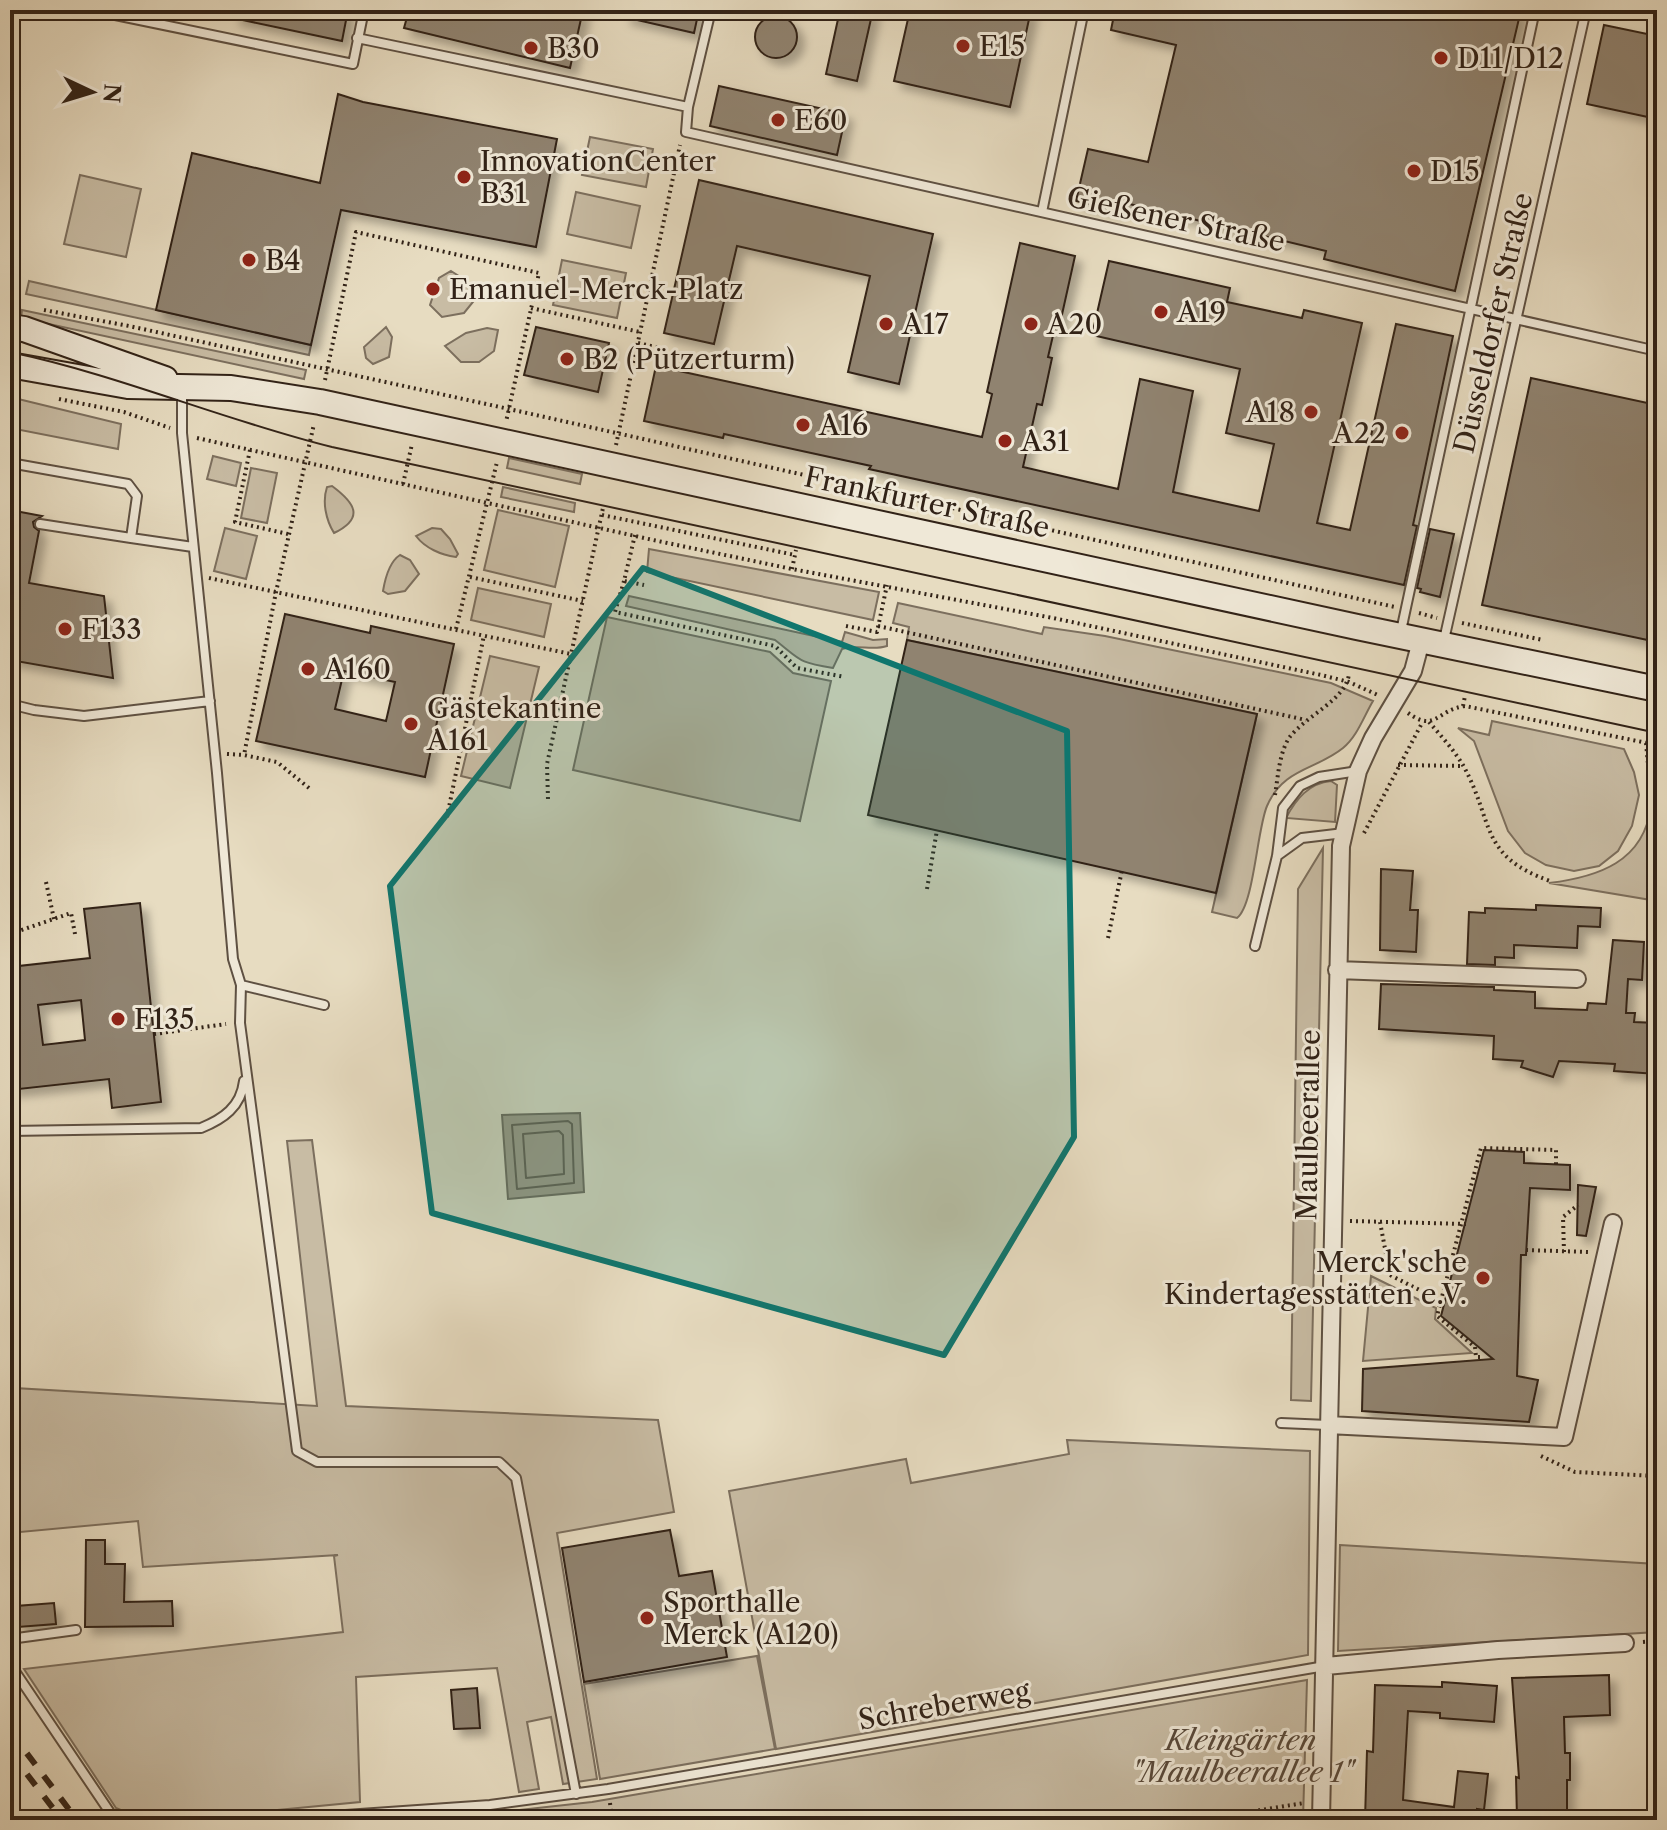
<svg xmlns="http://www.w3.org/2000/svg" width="1667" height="1830" font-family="'Libre Caslon Text',serif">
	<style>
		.green { fill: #c8bca4; stroke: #7c6f5e; stroke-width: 2 }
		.water { fill: #a99d87; stroke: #796c5a; stroke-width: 2 }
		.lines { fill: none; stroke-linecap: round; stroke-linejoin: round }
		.shore { stroke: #6d604f; stroke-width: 2 }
		.building { fill: #90836f; stroke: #312217; stroke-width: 2; fill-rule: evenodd; filter: url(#shadow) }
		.lane-casing { stroke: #5e5042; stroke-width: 12 }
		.street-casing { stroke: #5e5042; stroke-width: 20 }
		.secondary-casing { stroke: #312217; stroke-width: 28 }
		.path { stroke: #312217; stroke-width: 4; stroke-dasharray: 2 4; stroke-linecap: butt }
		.lane { stroke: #efe8d7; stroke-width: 8 }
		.street { stroke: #efe8d7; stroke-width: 16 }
		.secondary { stroke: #efe8d7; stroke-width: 24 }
		.tram { stroke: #312217; stroke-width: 2 }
		.rail { stroke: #312217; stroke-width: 6; stroke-dasharray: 14 14; stroke-linecap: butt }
		.marked { fill: #0f766e; fill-opacity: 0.2; stroke: #0f766e; stroke-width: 6; stroke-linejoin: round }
		.poi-dot { fill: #8f2418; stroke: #efe8d7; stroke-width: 3 }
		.labels { text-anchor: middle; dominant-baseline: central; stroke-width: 6; stroke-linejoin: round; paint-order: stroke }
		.poi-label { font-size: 28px; fill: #312217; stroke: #efe8d7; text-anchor: start }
		.street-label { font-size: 28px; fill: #312217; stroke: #efe8d7 }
		.park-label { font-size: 28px; font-style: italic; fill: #57483a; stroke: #efe8d7 }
	</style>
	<defs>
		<filter id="shadow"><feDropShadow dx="7" dy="7" stdDeviation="4" flood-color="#0004"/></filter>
	</defs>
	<rect width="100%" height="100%" fill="#e7dcc1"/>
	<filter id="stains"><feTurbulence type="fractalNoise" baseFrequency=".0025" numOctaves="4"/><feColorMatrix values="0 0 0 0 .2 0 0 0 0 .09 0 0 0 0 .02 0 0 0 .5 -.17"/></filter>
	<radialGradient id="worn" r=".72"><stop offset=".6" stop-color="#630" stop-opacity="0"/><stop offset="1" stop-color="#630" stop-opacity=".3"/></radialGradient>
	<path class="green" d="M 590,137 L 653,149 L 646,187 L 582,175 Z
		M 80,175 L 141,189 L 126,257 L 64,244 Z
		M 576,192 L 640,206 L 631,248 L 567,234 Z
		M 562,260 L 626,273 L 617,318 L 553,305 Z
		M 451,271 L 465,280 L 477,297 L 464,313 L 442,317 L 430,305 L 439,278 Z
		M 29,281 L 311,345 L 309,355 L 26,294 Z
		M 22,310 L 306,370 L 304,379 L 21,318 Z
		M 386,327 L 392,337 L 389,357 L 373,364 L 366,358 L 364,347 Z
		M 487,328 L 498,330 L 494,351 L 479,362 L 461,362 L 445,346 L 466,333 Z
		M 10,397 L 121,424 L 118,449 L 10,428 Z
		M 213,456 L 241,463 L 236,486 L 207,479 Z
		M 509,458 L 582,474 L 580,484 L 507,468 Z
		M 251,468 L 277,473 L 267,523 L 241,518 Z
		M 332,486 C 355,503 365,518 334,533 C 326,520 322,502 327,487 Z
		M 503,487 L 575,503 L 574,512 L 501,497 Z
		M 498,510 L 569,526 L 555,587 L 484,570 Z
		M 225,528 L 257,536 L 246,579 L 214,571 Z
		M 432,528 L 441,529 L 450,539 L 458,554 L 456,557 C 441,555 425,548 416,536 Z
		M 649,549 L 879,592 L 873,620 L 647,572 Z
		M 400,555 L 410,560 L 419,574 L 405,591 L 388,594 L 383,591 C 385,579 389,562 400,555 Z
		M 478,588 L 551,604 L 544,637 L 471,620 Z
		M 629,596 L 842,642 L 845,632 L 873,640 L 887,639 L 887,646 C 872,651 858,644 842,649 L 833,668 C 797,662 802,661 775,640 L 626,606 Z
		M 898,603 L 1042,634 L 1044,627 L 1105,636 L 1331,683 L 1373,701 C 1364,716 1357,737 1343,748 C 1316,770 1283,768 1267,806 C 1257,829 1254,905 1237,918 L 1212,912 L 1257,714 L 907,640 L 909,627 L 893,623 Z
		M 607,617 L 770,652 L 793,673 L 831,681 L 800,821 L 573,770 Z
		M 490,656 L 539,667 L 510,788 L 461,776 Z
		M 1492,721 L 1624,749 L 1634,772 L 1639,795 L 1632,826 L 1618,851 L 1599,866 L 1574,871 L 1546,865 L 1525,853 L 1508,831 L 1474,741 L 1458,728 L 1489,735 Z
		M 1331,781 L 1337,785 L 1335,822 L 1286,818 C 1296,799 1309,783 1331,781 Z
		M 1651,806 L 1657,840 L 1657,901 L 1549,883 C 1598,877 1644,862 1651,806 Z
		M 1323,848 L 1311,1401 L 1291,1400 L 1298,889 Z
		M 312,1140 L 346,1406 L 658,1420 L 674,1512 L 557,1533 L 597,1779 L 563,1784 L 551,1717 L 527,1722 L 539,1789 L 519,1792 L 497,1668 L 356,1677 L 360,1802 L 245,1813 L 130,1814 L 116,1808 L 24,1669 L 343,1632 L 334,1556 L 338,1555 L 143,1567 L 138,1521 L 10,1533 L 10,1310 L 15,1388 L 317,1406 L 287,1141 Z
		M 1371,1276 L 1436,1308 L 1435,1319 L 1472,1353 L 1363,1361 Z
		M 1067,1440 L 1310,1451 L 1308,1655 L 776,1749 L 729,1491 L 906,1459 L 911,1483 L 1069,1454 Z
		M 1340,1545 L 1657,1564 L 1657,1632 L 1338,1651 Z
		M 757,1656 L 775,1749 L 600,1779 L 584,1684 Z
		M 1307,1680 L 1303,1820 L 429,1820 L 592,1802 Z"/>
	<path class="water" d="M 580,1113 L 584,1192 L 508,1199 L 502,1115 Z"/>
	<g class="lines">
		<path class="shore" d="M 568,1121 L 572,1124 L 574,1183 L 517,1189 L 512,1125 Z
			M 559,1131 L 563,1135 L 564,1174 L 526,1178 L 523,1134 Z"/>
	</g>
	<path class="building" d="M 234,10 L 348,10 L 342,41 L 233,18 Z
		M 409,10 L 583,10 L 570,68 L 404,28 Z
		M 625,10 L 699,10 L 694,33 L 624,17 Z
		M 840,10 L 873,10 L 857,81 L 826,74 Z
		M 910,10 L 1031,10 L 1010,107 L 894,81 Z
		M 1115,10 L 1521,10 L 1455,291 L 1324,259 L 1326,251 L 1121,202 L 1119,211 L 1076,201 L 1088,149 L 1148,162 L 1176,45 L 1111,30 Z
		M755 37a21 21 0 1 1 42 0a21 21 0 1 1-42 0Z
		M 1604,25 L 1657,36 L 1657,119 L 1587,104 Z
		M 719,86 L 846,114 L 837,155 L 710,126 Z
		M 338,94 L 363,102 L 557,139 L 536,247 L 341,210 L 311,345 L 156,310 L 192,153 L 320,183 Z
		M 699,180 L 933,234 L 899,384 L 848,372 L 870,276 L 737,246 L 714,344 L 664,333 Z
		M 1020,243 L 1075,256 L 1059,328 L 1055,327 L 1048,357 L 1052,358 L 1042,405 L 1037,404 L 1023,467 L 1118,489 L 1140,379 L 1193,391 L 1173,492 L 1259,511 L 1274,444 L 1226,433 L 1240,369 L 1092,335 L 1109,261 L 1230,288 L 1227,302 L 1302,318 L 1304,310 L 1362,323 L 1317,523 L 1350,530 L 1396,324 L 1453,336 L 1413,525 L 1417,526 L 1404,585 L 869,469 L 871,466 L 724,434 L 723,438 L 644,421 L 656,366 L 982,437 L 992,394 L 987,392 Z
		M 536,327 L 609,343 L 598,392 L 524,375 Z
		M 1531,378 L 1657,405 L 1657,642 L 1482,605 Z
		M 10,510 L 42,516 L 33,522 L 34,527 L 39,531 L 29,583 L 104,596 L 113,678 L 10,660 Z
		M 1430,529 L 1454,534 L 1440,597 L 1420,592 L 1421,589 L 1417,588 Z
		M 285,614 L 370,633 L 371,626 L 454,644 L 425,777 L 256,741 ZM 344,671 L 395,682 L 386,721 L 335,709 Z
		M 907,640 L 1257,714 L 1216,893 L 868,815 Z
		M 1381,869 L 1413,871 L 1410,910 L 1418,910 L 1416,952 L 1380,950 Z
		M 140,903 L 161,1102 L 112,1108 L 109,1079 L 10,1090 L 10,967 L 90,958 L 84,909 ZM 81,1000 L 85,1040 L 43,1045 L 38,1005 Z
		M 1536,905 L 1601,908 L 1600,927 L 1578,926 L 1577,948 L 1514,945 L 1514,958 L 1495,957 L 1495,965 L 1467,964 L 1469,912 L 1485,913 L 1485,908 L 1536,910 Z
		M 1613,940 L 1644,942 L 1642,980 L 1628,979 L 1626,1013 L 1635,1013 L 1634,1022 L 1657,1023 L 1657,1074 L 1614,1071 L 1615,1064 L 1559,1061 L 1553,1077 L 1521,1067 L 1523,1061 L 1493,1059 L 1494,1036 L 1379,1029 L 1381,984 L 1494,987 L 1494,990 L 1535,992 L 1535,1008 L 1587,1010 L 1588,1003 L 1606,1004 Z
		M 1484,1150 L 1524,1152 L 1524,1163 L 1570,1165 L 1570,1190 L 1530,1188 L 1526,1255 L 1521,1255 L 1517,1376 L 1538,1380 L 1529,1422 L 1362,1411 L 1363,1369 L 1493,1359 L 1441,1316 Z
		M 1578,1185 L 1596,1187 L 1586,1236 L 1577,1235 Z
		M 670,1530 L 679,1576 L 712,1571 L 727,1657 L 584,1682 L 562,1548 Z
		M 86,1540 L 105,1540 L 105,1564 L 125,1564 L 124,1602 L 172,1601 L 173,1626 L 85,1627 Z
		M 54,1603 L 56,1624 L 18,1627 L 16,1606 Z
		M 1609,1675 L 1610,1715 L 1564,1717 L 1565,1753 L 1570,1753 L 1570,1780 L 1567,1780 L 1567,1816 L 1517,1818 L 1516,1777 L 1519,1778 L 1512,1678 Z
		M 1442,1682 L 1497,1686 L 1494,1722 L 1440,1718 L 1440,1713 L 1408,1711 L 1403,1800 L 1454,1807 L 1458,1771 L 1488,1774 L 1484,1810 L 1477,1809 L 1476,1820 L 1365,1820 L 1367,1751 L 1373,1752 L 1375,1685 L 1442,1687 Z
		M 477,1688 L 480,1728 L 454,1729 L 451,1690 Z"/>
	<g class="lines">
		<defs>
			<path id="lane" d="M 91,10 L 353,64 L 364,10
				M 711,10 L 688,107 L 686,132 L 1657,351
				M 1646,10 L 1657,13
				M 357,38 L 688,107
				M 1042,212 L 1084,10
				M 182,390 L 182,433 L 217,773 L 233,959 L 241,985 L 240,1023 L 297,1451 L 317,1462 L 499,1462 L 516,1478 L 576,1794
				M 10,463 L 128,484 L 137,496 L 131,538 L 193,547
				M 40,524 L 131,538
				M 1401,631 L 1535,10
				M 1444,640 L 1586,10
				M 10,704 L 34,710 L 84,716 L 210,701
				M 1277,856 L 1302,838 L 1344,833
				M 1255,946 L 1277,856 L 1283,808 L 1300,786 L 1319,777 L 1358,771
				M 241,985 L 324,1005
				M 10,1131 L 201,1128 C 223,1119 241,1107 244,1081
				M 1281,1423 L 1328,1425
				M 10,1639 L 76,1630
				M 10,1664 L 115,1820
				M 273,1820 L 490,1805 L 608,1789 L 1325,1666"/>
			<path id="street" d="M 1337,970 L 1577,979
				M 1328,1425 L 1564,1437 L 1613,1223
				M 1326,1666 L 1498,1650 L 1625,1643
				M 1321,1820 L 1341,846 L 1358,771 L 1373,738 L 1413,671 L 1421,641"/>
			<path id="secondary" d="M 10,327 L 24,329 L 165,379
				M 10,365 L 128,386 L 231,388 L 320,402 L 1357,627 L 1657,689"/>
		</defs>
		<use href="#lane" class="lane-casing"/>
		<use href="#street" class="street-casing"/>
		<use href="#secondary" class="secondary-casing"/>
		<path class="path" d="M 531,308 L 640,332
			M 44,310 L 129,326 L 509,409 L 1395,607
			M 638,343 L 660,348
			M 325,380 L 356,232 L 539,273 L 506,422
			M 59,399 L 124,412 L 170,428
			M 197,438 L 653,540 L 792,569 L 1053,618 L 1321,675 L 1349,682 L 1380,696
			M 616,445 L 680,145
			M 250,450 L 235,522 L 288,534
			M 403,484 L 412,444
			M 602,515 L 795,555
			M 635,535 L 624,581 L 644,585
			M 792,569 L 796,550
			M 470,577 L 583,601
			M 209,578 L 571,654
			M 624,581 L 615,612 L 775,646 L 797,668 L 845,677
			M 1419,613 L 1437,618
			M 1462,623 L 1543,640
			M 846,626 L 877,632 L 887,585
			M 878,626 L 1306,720
			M 456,629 L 497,462
			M 1463,706 L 1465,696
			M 1408,713 C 1436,733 1436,710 1465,706 L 1657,745
			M 1429,722 C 1441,736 1455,751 1464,767 C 1494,822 1479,856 1550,881
			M 1646,743 L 1648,764
			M 227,754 L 244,755
			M 1398,765 L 1463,766
			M 309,788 L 277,762 L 244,755 L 276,592 L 314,424
			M 1275,795 C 1278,777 1279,754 1289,738 C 1305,716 1346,700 1349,674
			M 548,799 L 547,764 L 603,508
			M 447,817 L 484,635
			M 1364,833 L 1422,723
			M 46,882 L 54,919
			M 927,889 L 937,830
			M 10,934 L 71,913 L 75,934
			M 1108,938 L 1122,870
			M 154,1034 L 226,1024
			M 1350,1221 L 1466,1224
			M 1380,1222 L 1390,1275 L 1441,1301
			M 1526,1250 L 1588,1252
			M 1564,1252 L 1563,1217 L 1578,1205
			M 1480,1357 L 1476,1357 L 1475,1347 L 1437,1316 L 1481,1148 L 1556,1150 L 1556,1164
			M 1541,1456 L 1575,1472 L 1657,1476
			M 1643,1642 L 1657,1641
			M 610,1803 L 612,1820
			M 1199,1820 L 1304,1803"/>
		<use href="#lane" class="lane"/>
		<use href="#street" class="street"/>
		<use href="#secondary" class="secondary"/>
		<path class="tram" d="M 10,352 C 119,375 223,420 332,447 L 1657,733"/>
		<path class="rail" d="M 10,1731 L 77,1820
			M 10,1752 L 62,1820"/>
	</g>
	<path class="marked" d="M 643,568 L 1067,731 L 1074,1137 L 944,1355 L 432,1213 L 390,886 Z"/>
	<g class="poi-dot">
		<circle cx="963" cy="46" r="8"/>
		<circle cx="531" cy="48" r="8"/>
		<circle cx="1441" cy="58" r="8"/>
		<circle cx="778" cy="120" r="8"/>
		<circle cx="1414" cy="171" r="8"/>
		<circle cx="464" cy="177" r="8"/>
		<circle cx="249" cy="260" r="8"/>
		<circle cx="433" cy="289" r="8"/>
		<circle cx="1161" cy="312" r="8"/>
		<circle cx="886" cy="324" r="8"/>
		<circle cx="1031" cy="324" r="8"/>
		<circle cx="567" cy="359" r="8"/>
		<circle cx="1311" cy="412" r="8"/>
		<circle cx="803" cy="425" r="8"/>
		<circle cx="1402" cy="433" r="8"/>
		<circle cx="1005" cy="441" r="8"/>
		<circle cx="65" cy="629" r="8"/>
		<circle cx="308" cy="669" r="8"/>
		<circle cx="411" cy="724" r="8"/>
		<circle cx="118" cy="1019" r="8"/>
		<circle cx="1483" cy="1278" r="8"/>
		<circle cx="647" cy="1618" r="8"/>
	</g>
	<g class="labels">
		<g class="poi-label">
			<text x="979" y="46">E15</text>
			<text x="547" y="48">B30</text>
			<text x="1457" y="58">D11/D12</text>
			<text x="794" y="120">E60</text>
			<text x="480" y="161">InnovationCenter<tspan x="480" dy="32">B31</tspan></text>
			<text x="1430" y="171">D15</text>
			<text x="265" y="260">B4</text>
			<text x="449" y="289">Emanuel-Merck-Platz</text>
			<text x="1177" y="312">A19</text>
			<text x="902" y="324">A17</text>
			<text x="1047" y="324">A20</text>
			<text x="583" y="359">B2 (Pützerturm)</text>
			<text x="1295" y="412" text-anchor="end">A18</text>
			<text x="819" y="425">A16</text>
			<text x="1386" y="433" text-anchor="end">A22</text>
			<text x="1021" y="441">A31</text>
			<text x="81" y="629">F133</text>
			<text x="324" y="669">A160</text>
			<text x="427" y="708">Gästekantine<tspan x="427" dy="32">A161</tspan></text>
			<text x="134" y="1019">F135</text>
			<text x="1467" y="1262" text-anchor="end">Merck'sche<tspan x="1467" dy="32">Kindertagesstätten e.V.</tspan></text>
			<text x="663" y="1602">Sporthalle<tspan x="663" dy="32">Merck (A120)</tspan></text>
		</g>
		<g class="street-label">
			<text transform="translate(1176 219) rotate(12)">Gießener Straße</text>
			<text transform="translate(1493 323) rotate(-77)">Düsseldorfer Straße</text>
			<text transform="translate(927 502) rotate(12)">Frankfurter Straße</text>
			<text transform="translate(1308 1125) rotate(-89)">Maulbeerallee</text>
			<text transform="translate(944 1705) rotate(-10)">Schreberweg</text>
		</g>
		<g class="park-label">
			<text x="1241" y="1740">Kleingärten<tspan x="1241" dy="32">"Maulbeerallee 1"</tspan></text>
		</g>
	</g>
	<rect width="1667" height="1830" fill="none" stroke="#e7dcc1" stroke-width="40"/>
	<rect x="12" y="12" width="1643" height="1806" fill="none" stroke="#312217" stroke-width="4"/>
	<rect x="20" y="20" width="1627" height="1790" fill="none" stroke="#312217" stroke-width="2"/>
	<g transform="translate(92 92) rotate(94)" stroke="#efe8d7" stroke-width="6" paint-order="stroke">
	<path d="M0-6L14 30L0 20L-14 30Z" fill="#312217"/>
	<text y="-12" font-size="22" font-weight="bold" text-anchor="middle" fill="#312217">N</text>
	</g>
	<rect width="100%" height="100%" filter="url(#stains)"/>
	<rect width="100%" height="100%" fill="url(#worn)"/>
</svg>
